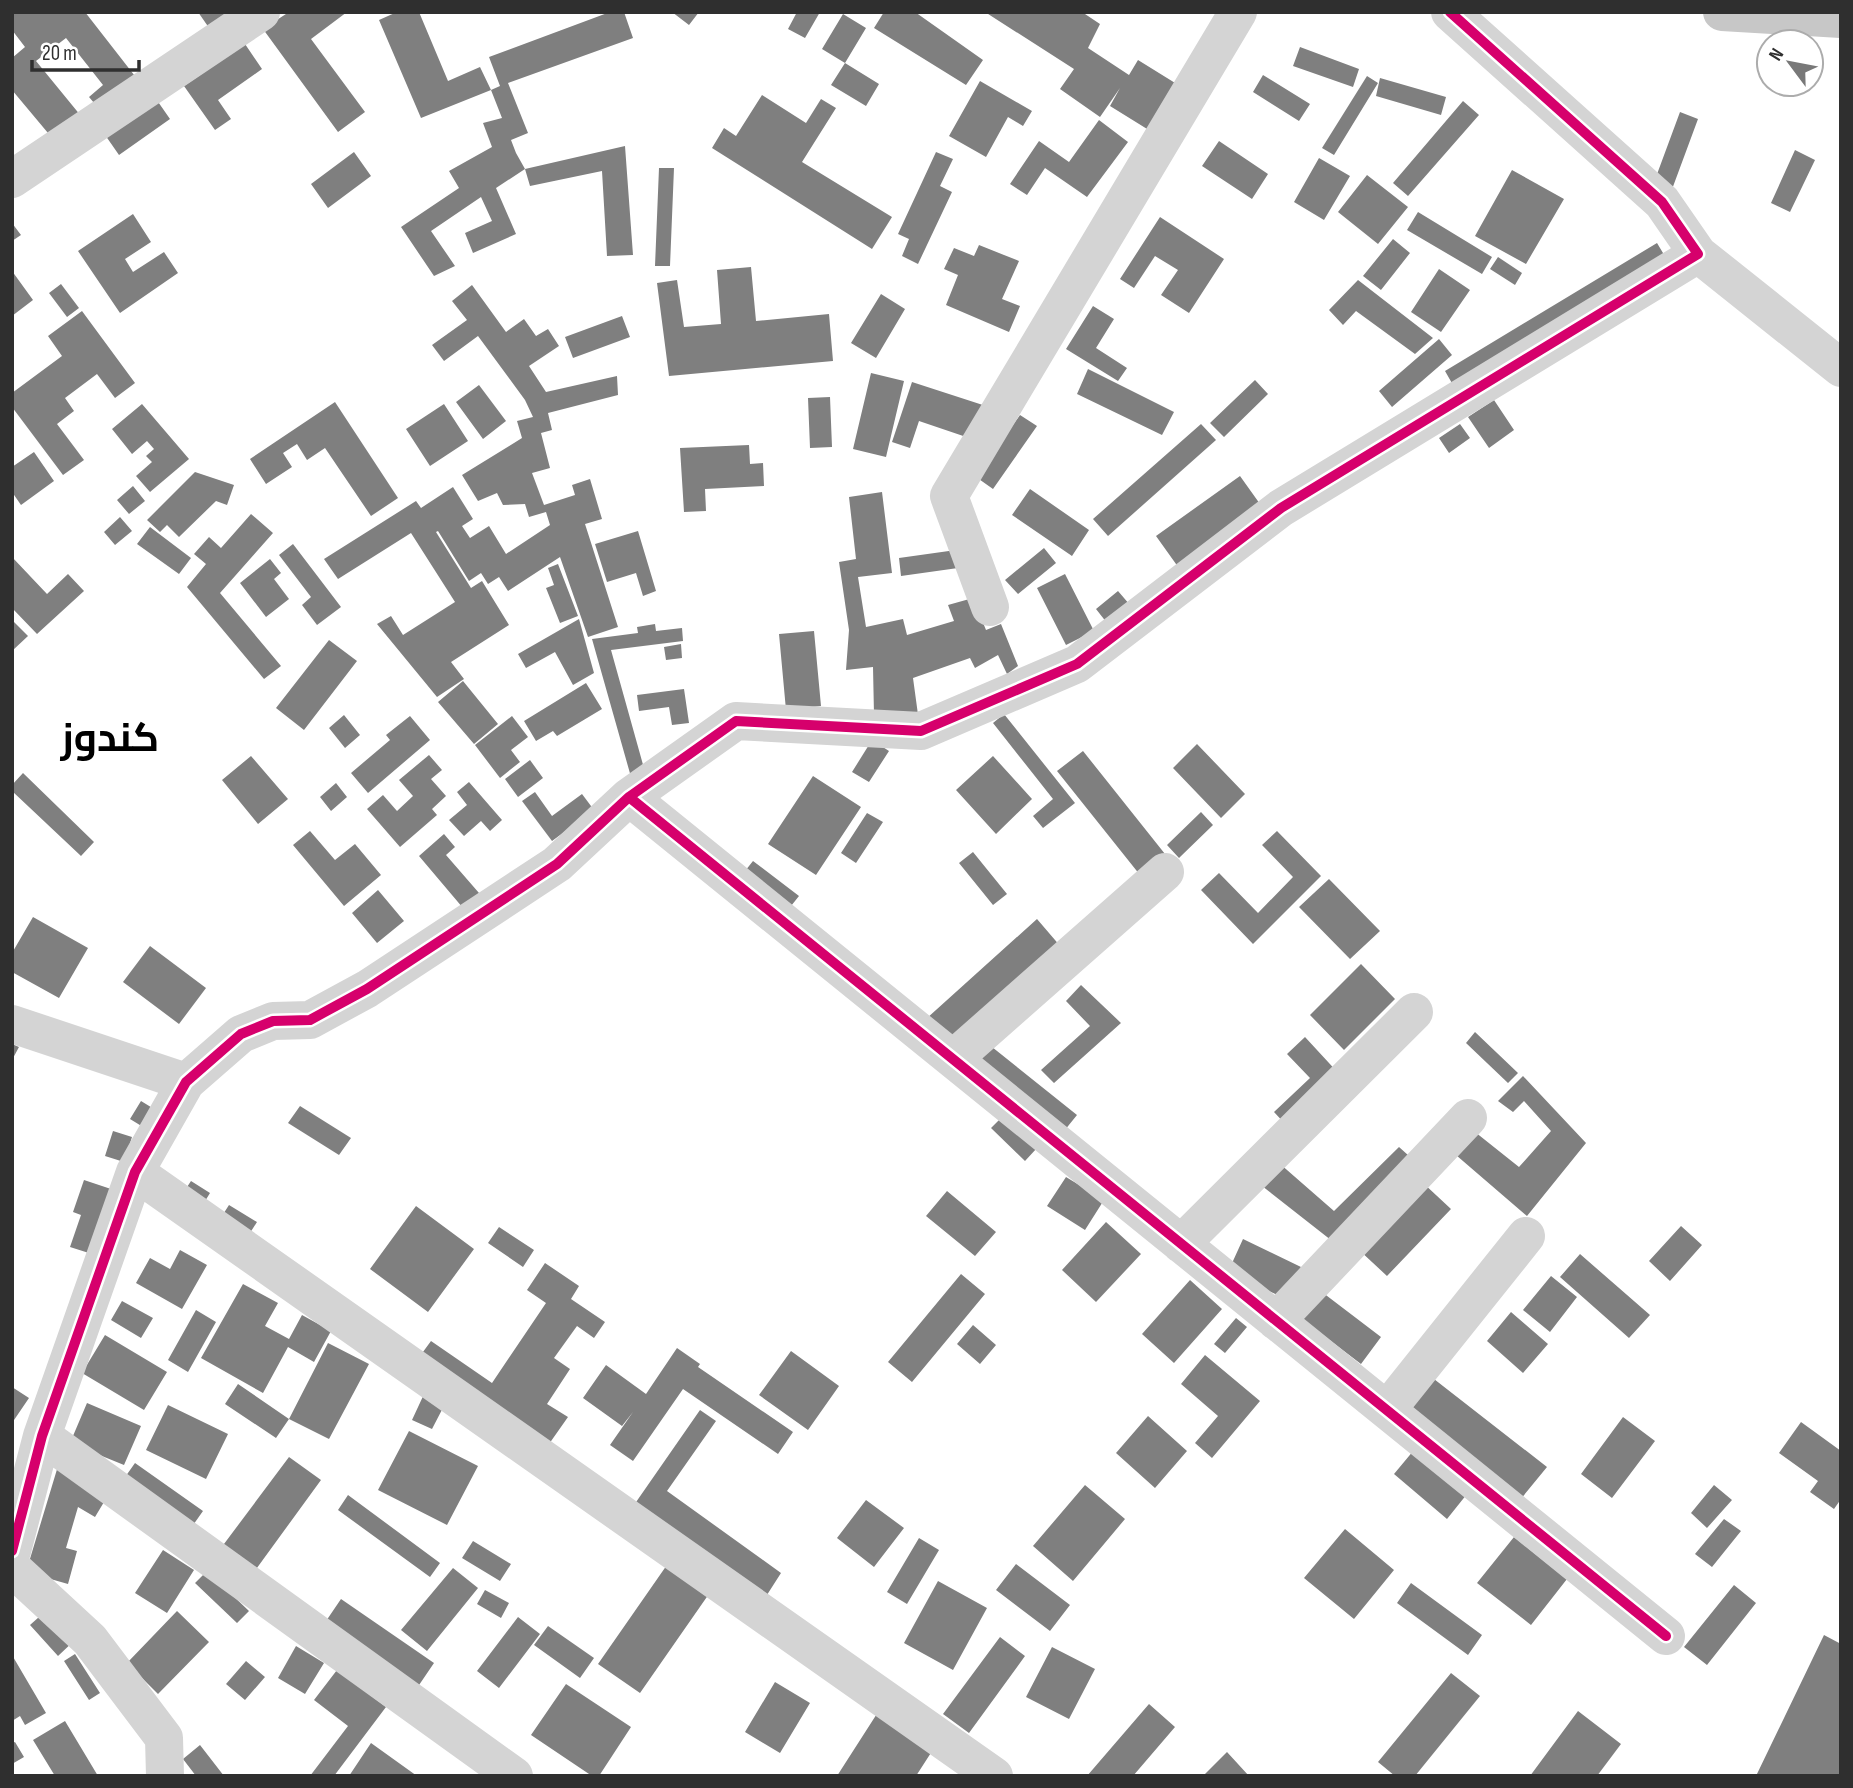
<svg xmlns="http://www.w3.org/2000/svg" width="1853" height="1788" font-family="'Sofia Sans Condensed',Cairo,sans-serif">
	<style>
		.building { fill: #7f7f7f }
		.lines { fill: none; stroke-linecap: round; stroke-linejoin: round }
		.minor { stroke: #d4d4d4; stroke-width: 38 }
		.major { stroke: #c7c7c7; stroke-width: 38 }
		.cycleway-casing { stroke: #fff; stroke-width: 15 }
		.cycleway { stroke: #d6006c; stroke-width: 10 }
		.labels { text-anchor: middle; dominant-baseline: central; stroke-width: 7; stroke-linejoin: round; paint-order: stroke }
		.town-label { font-size: 40px; font-weight: bold; fill: #000; stroke: #fff }
	</style>
	<rect width="100%" height="100%" fill="#fff"/>
	<path class="building" d="M 12,12 L 85,12 L 138,80 L 100,110 L 89,97 L 103,85 L 66,38 L 36,61 L 81,116 L 53,139 L 12,90 L 12,58 L 25,47 L 12,30 Z
		M 198,12 L 232,12 L 214,35 Z
		M 289,12 L 347,12 L 311,39 L 365,112 L 338,132 L 263,29 Z
		M 397,12 L 419,12 L 448,81 L 480,67 L 491,90 L 500,86 L 489,57 L 610,12 L 624,12 L 633,38 L 508,83 L 528,133 L 511,140 L 516,153 L 525,169 L 625,146 L 633,255 L 607,256 L 602,171 L 530,186 L 525,169 L 496,188 L 516,234 L 473,253 L 465,233 L 492,221 L 481,197 L 431,231 L 455,266 L 434,276 L 401,227 L 459,188 L 449,171 L 492,147 L 483,123 L 502,118 L 491,90 L 421,118 L 379,20 Z
		M 672,12 L 699,12 L 689,25 Z
		M 797,12 L 820,12 L 805,38 L 788,29 Z
		M 884,12 L 915,12 L 983,60 L 966,85 L 874,28 Z
		M 985,12 L 1082,12 L 1100,24 L 1088,48 L 1129,75 L 1138,60 L 1188,91 L 1160,137 L 1110,106 L 1120,88 L 1100,117 L 1060,89 L 1074,69 Z
		M 843,14 L 866,28 L 845,63 L 822,49 Z
		M 245,44 L 262,69 L 218,100 L 231,119 L 215,130 L 184,86 Z
		M 1300,47 L 1359,69 L 1353,87 L 1293,66 Z
		M 845,63 L 879,84 L 866,106 L 831,85 Z
		M 1263,75 L 1310,104 L 1299,121 L 1253,92 Z
		M 1367,76 L 1378,83 L 1334,155 L 1322,148 Z
		M 1380,78 L 1446,97 L 1441,115 L 1376,96 Z
		M 980,81 L 1032,111 L 1023,126 L 1008,117 L 986,157 L 949,136 Z
		M 762,95 L 806,123 L 821,99 L 836,108 L 802,162 L 892,217 L 872,249 L 712,148 L 724,128 L 736,136 Z
		M 154,96 L 170,119 L 119,155 L 103,132 Z
		M 1463,101 L 1479,115 L 1408,196 L 1393,183 Z
		M 1680,112 L 1698,119 L 1671,192 L 1653,185 Z
		M 1099,120 L 1128,142 L 1087,197 L 1045,168 L 1027,195 L 1010,184 L 1039,141 L 1069,162 Z
		M 1219,141 L 1268,174 L 1252,199 L 1202,166 Z
		M 1795,150 L 1815,160 L 1790,212 L 1771,203 Z
		M 354,152 L 371,176 L 328,208 L 311,184 Z
		M 936,152 L 953,159 L 940,186 L 952,192 L 918,264 L 902,256 L 909,239 L 898,234 Z
		M 1319,158 L 1350,176 L 1324,220 L 1294,202 Z
		M 659,168 L 674,168 L 670,266 L 655,266 Z
		M 1512,170 L 1564,199 L 1526,264 L 1475,236 Z
		M 1367,175 L 1408,207 L 1378,244 L 1338,212 Z
		M 1418,212 L 1492,257 L 1482,274 L 1407,230 Z
		M 133,214 L 151,242 L 125,259 L 133,272 L 164,252 L 178,273 L 120,313 L 78,251 Z
		M 1160,217 L 1224,259 L 1189,313 L 1161,295 L 1178,270 L 1155,256 L 1134,288 L 1120,279 Z
		M 12,223 L 21,235 L 12,241 Z
		M 1393,239 L 1410,253 L 1381,290 L 1363,276 Z
		M 1657,243 L 1669,263 L 1457,392 L 1445,371 Z
		M 979,245 L 1019,261 L 1002,299 L 1020,306 L 1009,332 L 946,305 L 958,275 L 944,269 L 954,248 L 974,256 Z
		M 1498,257 L 1522,273 L 1515,285 L 1490,269 Z
		M 751,267 L 756,321 L 829,314 L 833,361 L 669,376 L 657,283 L 677,280 L 684,327 L 721,324 L 717,270 Z
		M 1439,269 L 1470,290 L 1441,332 L 1411,312 Z
		M 12,271 L 33,300 L 12,316 Z
		M 1358,280 L 1433,338 L 1415,354 L 1356,311 L 1343,325 L 1329,310 Z
		M 61,284 L 79,308 L 67,317 L 49,293 Z
		M 472,285 L 506,332 L 524,319 L 536,336 L 548,329 L 559,346 L 529,366 L 546,392 L 617,376 L 618,395 L 548,413 L 552,430 L 541,433 L 550,468 L 532,473 L 544,505 L 575,495 L 572,485 L 590,479 L 602,519 L 585,524 L 618,627 L 588,637 L 560,557 L 508,591 L 499,577 L 488,584 L 481,573 L 469,581 L 438,531 L 436,532 L 471,588 L 482,581 L 509,625 L 451,662 L 464,679 L 437,697 L 377,624 L 391,616 L 403,635 L 455,602 L 411,533 L 338,579 L 324,559 L 416,501 L 421,508 L 453,487 L 473,519 L 462,526 L 470,538 L 489,526 L 506,554 L 550,525 L 546,512 L 529,517 L 525,504 L 503,505 L 497,493 L 478,501 L 462,475 L 522,438 L 517,421 L 533,417 L 525,400 L 478,336 L 444,361 L 432,345 L 467,320 L 452,301 Z
		M 881,294 L 905,309 L 876,358 L 851,343 Z
		M 1093,306 L 1114,319 L 1096,348 L 1127,368 L 1118,381 L 1066,349 Z
		M 82,311 L 135,383 L 115,398 L 97,374 L 65,398 L 74,411 L 57,424 L 84,460 L 63,475 L 12,407 L 12,393 L 62,356 L 48,336 Z
		M 622,316 L 630,337 L 573,358 L 565,337 Z
		M 1439,339 L 1452,355 L 1392,407 L 1379,391 Z
		M 1088,369 L 1174,412 L 1162,435 L 1077,394 Z
		M 871,373 L 904,381 L 886,457 L 853,449 Z
		M 1255,380 L 1268,394 L 1224,437 L 1210,423 Z
		M 912,382 L 989,407 L 978,441 L 919,421 L 910,448 L 892,442 Z
		M 479,385 L 506,421 L 483,439 L 456,402 Z
		M 830,397 L 832,447 L 810,448 L 808,398 Z
		M 1494,400 L 1514,430 L 1489,448 L 1468,417 Z
		M 335,402 L 398,498 L 371,516 L 325,448 L 307,460 L 297,444 L 283,453 L 292,467 L 266,484 L 250,459 Z
		M 142,404 L 189,459 L 150,492 L 136,476 L 152,462 L 146,456 L 154,449 L 147,441 L 132,454 L 112,429 Z
		M 444,404 L 468,441 L 430,466 L 406,429 Z
		M 1020,415 L 1037,426 L 993,489 L 976,477 Z
		M 1201,424 L 1216,440 L 1108,536 L 1093,519 Z
		M 1460,424 L 1470,438 L 1449,453 L 1439,438 Z
		M 749,445 L 750,464 L 763,463 L 764,486 L 705,489 L 706,511 L 684,512 L 680,448 Z
		M 34,452 L 54,481 L 21,505 L 12,492 L 12,467 Z
		M 195,472 L 234,485 L 227,505 L 216,501 L 179,537 L 167,525 L 160,532 L 147,520 Z
		M 1240,476 L 1265,511 L 1181,571 L 1156,536 Z
		M 133,486 L 145,501 L 129,514 L 117,500 Z
		M 1030,489 L 1089,530 L 1072,556 L 1012,515 Z
		M 882,492 L 892,573 L 858,577 L 866,627 L 903,619 L 907,635 L 954,621 L 948,605 L 973,598 L 986,630 L 1001,624 L 1018,666 L 1007,674 L 998,655 L 975,668 L 970,658 L 913,678 L 919,722 L 874,715 L 873,667 L 846,670 L 849,630 L 839,562 L 856,559 L 849,497 Z
		M 251,514 L 273,533 L 220,593 L 281,666 L 264,679 L 187,587 L 206,564 L 194,554 L 209,537 L 221,548 Z
		M 120,517 L 132,531 L 115,545 L 104,532 Z
		M 150,527 L 191,558 L 179,574 L 137,544 Z
		M 638,531 L 656,591 L 643,596 L 636,573 L 607,582 L 595,544 Z
		M 293,544 L 341,607 L 317,625 L 302,605 L 311,597 L 279,555 Z
		M 1044,548 L 1056,563 L 1018,594 L 1005,580 Z
		M 956,550 L 958,568 L 901,576 L 899,558 Z
		M 12,557 L 47,594 L 68,574 L 84,591 L 37,634 L 12,608 Z
		M 270,559 L 281,573 L 274,579 L 289,599 L 266,617 L 240,583 Z
		M 558,564 L 578,616 L 560,623 L 546,588 L 554,585 L 548,568 Z
		M 1065,574 L 1094,631 L 1066,645 L 1037,588 Z
		M 1118,591 L 1130,605 L 1107,623 L 1096,609 Z
		M 579,619 L 594,673 L 573,685 L 555,652 L 526,668 L 518,654 Z
		M 12,620 L 28,636 L 12,651 Z
		M 655,624 L 656,631 L 682,628 L 683,641 L 611,650 L 647,779 L 633,784 L 592,639 L 638,633 L 637,627 Z
		M 814,631 L 821,706 L 786,710 L 779,634 Z
		M 329,640 L 357,661 L 304,730 L 276,708 Z
		M 681,644 L 682,658 L 666,660 L 664,647 Z
		M 463,681 L 498,724 L 474,744 L 438,702 Z
		M 586,683 L 602,709 L 557,736 L 553,731 L 536,741 L 524,721 Z
		M 684,689 L 689,723 L 672,725 L 669,707 L 639,711 L 637,695 Z
		M 1004,714 L 1075,803 L 1043,828 L 1033,816 L 1053,799 L 993,723 Z
		M 344,715 L 360,735 L 345,748 L 329,728 Z
		M 410,716 L 430,740 L 368,793 L 351,773 L 390,740 L 386,735 Z
		M 512,716 L 528,737 L 511,750 L 520,762 L 500,778 L 475,745 Z
		M 872,740 L 889,751 L 869,782 L 852,772 Z
		M 1197,744 L 1245,794 L 1221,818 L 1173,768 Z
		M 1083,751 L 1165,854 L 1140,875 L 1057,771 Z
		M 429,755 L 442,770 L 431,779 L 446,796 L 432,809 L 437,815 L 400,847 L 367,809 L 383,795 L 397,811 L 413,796 L 399,780 Z
		M 251,756 L 288,799 L 258,824 L 222,780 Z
		M 993,756 L 1032,799 L 996,834 L 956,790 Z
		M 530,760 L 543,778 L 518,797 L 505,779 Z
		M 23,773 L 94,842 L 81,856 L 12,791 L 12,785 Z
		M 813,776 L 861,807 L 816,875 L 768,844 Z
		M 469,782 L 502,820 L 490,831 L 481,821 L 464,836 L 449,820 L 467,805 L 457,792 Z
		M 336,783 L 347,797 L 331,811 L 320,797 Z
		M 535,792 L 552,816 L 582,794 L 594,810 L 552,841 L 522,801 Z
		M 1201,812 L 1213,825 L 1179,858 L 1167,845 Z
		M 867,813 L 883,822 L 856,863 L 841,853 Z
		M 310,831 L 335,860 L 355,844 L 381,875 L 344,906 L 293,845 Z
		M 1277,831 L 1321,876 L 1253,944 L 1201,890 L 1219,873 L 1258,913 L 1293,877 L 1262,845 Z
		M 444,834 L 455,847 L 446,855 L 479,893 L 463,908 L 419,856 Z
		M 973,852 L 1007,894 L 993,905 L 959,863 Z
		M 753,861 L 799,896 L 787,911 L 741,876 Z
		M 1329,879 L 1380,931 L 1350,959 L 1299,907 Z
		M 378,890 L 404,921 L 377,943 L 352,913 Z
		M 33,917 L 88,948 L 59,998 L 12,972 L 12,953 Z
		M 1037,919 L 1061,947 L 950,1046 L 926,1019 Z
		M 150,946 L 206,988 L 179,1024 L 123,982 Z
		M 1361,964 L 1395,999 L 1344,1050 L 1310,1015 Z
		M 1081,985 L 1121,1023 L 1054,1083 L 1041,1070 L 1090,1026 L 1066,1001 Z
		M 1475,1032 L 1518,1073 L 1508,1083 L 1466,1043 Z
		M 1305,1037 L 1341,1076 L 1287,1126 L 1274,1112 L 1310,1078 L 1287,1054 Z
		M 982,1039 L 1077,1115 L 1060,1136 L 965,1061 Z
		M 12,1044 L 19,1047 L 12,1060 Z
		M 1523,1076 L 1586,1143 L 1527,1216 L 1449,1149 L 1470,1128 L 1519,1167 L 1551,1131 L 1524,1101 L 1513,1112 L 1498,1101 Z
		M 141,1101 L 159,1112 L 148,1130 L 130,1119 Z
		M 300,1106 L 351,1138 L 339,1155 L 288,1123 Z
		M 1003,1116 L 1037,1148 L 1025,1161 L 991,1128 Z
		M 113,1131 L 132,1137 L 124,1162 L 105,1156 Z
		M 1399,1147 L 1418,1164 L 1336,1244 L 1257,1182 L 1279,1163 L 1334,1211 Z
		M 1066,1177 L 1104,1200 L 1085,1230 L 1047,1206 Z
		M 84,1180 L 114,1190 L 92,1254 L 70,1247 L 81,1215 L 73,1212 Z
		M 191,1181 L 210,1193 L 202,1206 L 183,1193 Z
		M 1422,1182 L 1451,1209 L 1387,1276 L 1358,1249 Z
		M 947,1191 L 996,1232 L 975,1256 L 926,1216 Z
		M 229,1205 L 257,1222 L 248,1236 L 220,1219 Z
		M 416,1206 L 474,1249 L 428,1312 L 370,1269 Z
		M 1106,1222 L 1141,1254 L 1096,1302 L 1062,1270 Z
		M 1681,1226 L 1702,1245 L 1670,1281 L 1649,1261 Z
		M 499,1227 L 534,1250 L 523,1267 L 488,1243 Z
		M 1243,1239 L 1301,1267 L 1286,1299 L 1228,1272 Z
		M 180,1250 L 207,1265 L 182,1309 L 136,1283 L 150,1258 L 170,1269 Z
		M 1580,1254 L 1650,1315 L 1629,1338 L 1560,1277 Z
		M 545,1263 L 579,1286 L 571,1299 L 605,1322 L 594,1338 L 577,1326 L 554,1358 L 570,1369 L 547,1404 L 568,1417 L 549,1444 L 420,1356 L 431,1341 L 492,1383 L 546,1303 L 527,1290 Z
		M 961,1274 L 985,1294 L 912,1382 L 888,1362 Z
		M 1551,1276 L 1577,1297 L 1550,1332 L 1523,1310 Z
		M 1190,1280 L 1222,1309 L 1174,1363 L 1142,1334 Z
		M 243,1284 L 278,1303 L 265,1326 L 289,1339 L 302,1315 L 331,1331 L 314,1362 L 288,1347 L 263,1393 L 201,1358 Z
		M 1314,1286 L 1381,1337 L 1361,1364 L 1294,1313 Z
		M 122,1301 L 153,1318 L 141,1338 L 111,1320 Z
		M 196,1310 L 216,1322 L 188,1372 L 168,1360 Z
		M 1511,1312 L 1548,1344 L 1523,1373 L 1487,1341 Z
		M 1236,1318 L 1247,1327 L 1225,1353 L 1214,1344 Z
		M 973,1325 L 996,1345 L 980,1364 L 957,1344 Z
		M 105,1335 L 167,1372 L 144,1410 L 82,1373 Z
		M 328,1343 L 369,1364 L 329,1439 L 289,1419 Z
		M 677,1348 L 700,1364 L 698,1367 L 793,1432 L 778,1454 L 683,1389 L 633,1461 L 610,1445 L 633,1412 L 622,1426 L 583,1398 L 606,1365 L 646,1394 Z
		M 791,1351 L 839,1386 L 808,1430 L 759,1395 Z
		M 1205,1355 L 1260,1401 L 1212,1458 L 1195,1443 L 1218,1416 L 1181,1384 Z
		M 1425,1372 L 1547,1467 L 1520,1500 L 1399,1405 Z
		M 238,1384 L 289,1419 L 276,1438 L 225,1404 Z
		M 12,1387 L 29,1398 L 12,1423 Z
		M 425,1392 L 446,1402 L 432,1429 L 412,1420 Z
		M 87,1403 L 141,1426 L 124,1465 L 70,1443 Z
		M 168,1405 L 228,1434 L 206,1479 L 146,1450 Z
		M 700,1410 L 716,1421 L 667,1491 L 781,1573 L 765,1598 L 634,1505 Z
		M 1148,1416 L 1187,1451 L 1155,1488 L 1116,1453 Z
		M 1623,1417 L 1655,1441 L 1612,1498 L 1581,1474 Z
		M 1801,1422 L 1841,1451 L 1841,1499 L 1834,1509 L 1810,1492 L 1818,1481 L 1779,1453 Z
		M 409,1431 L 478,1466 L 447,1525 L 378,1490 Z
		M 1414,1450 L 1467,1494 L 1447,1519 L 1394,1474 Z
		M 289,1457 L 321,1480 L 254,1572 L 221,1548 Z
		M 135,1463 L 203,1511 L 191,1528 L 123,1480 Z
		M 58,1466 L 107,1497 L 95,1517 L 78,1507 L 66,1548 L 77,1551 L 68,1584 L 26,1572 Z
		M 1085,1485 L 1125,1519 L 1073,1581 L 1033,1546 Z
		M 1714,1485 L 1732,1500 L 1707,1528 L 1691,1513 Z
		M 348,1495 L 440,1563 L 430,1577 L 338,1510 Z
		M 866,1500 L 904,1528 L 874,1567 L 837,1538 Z
		M 1724,1519 L 1741,1531 L 1712,1567 L 1695,1554 Z
		M 1345,1529 L 1394,1570 L 1354,1619 L 1304,1578 Z
		M 1514,1537 L 1567,1579 L 1531,1625 L 1477,1583 Z
		M 919,1538 L 939,1550 L 907,1604 L 887,1592 Z
		M 473,1541 L 511,1564 L 500,1581 L 462,1558 Z
		M 163,1550 L 194,1570 L 167,1613 L 135,1593 Z
		M 669,1562 L 711,1591 L 640,1693 L 598,1664 Z
		M 1016,1564 L 1070,1605 L 1050,1631 L 996,1590 Z
		M 453,1568 L 478,1588 L 427,1651 L 401,1630 Z
		M 207,1571 L 249,1611 L 237,1623 L 195,1583 Z
		M 938,1581 L 987,1608 L 953,1670 L 904,1643 Z
		M 1411,1583 L 1482,1635 L 1468,1655 L 1397,1603 Z
		M 1734,1585 L 1756,1603 L 1707,1665 L 1684,1647 Z
		M 485,1590 L 509,1603 L 501,1618 L 477,1604 Z
		M 341,1599 L 434,1663 L 417,1688 L 324,1624 Z
		M 48,1609 L 75,1640 L 58,1656 L 30,1625 Z
		M 177,1611 L 209,1642 L 158,1694 L 127,1663 Z
		M 518,1617 L 540,1634 L 499,1688 L 477,1671 Z
		M 548,1626 L 594,1658 L 580,1678 L 534,1645 Z
		M 1824,1635 L 1841,1644 L 1841,1776 L 1756,1776 Z
		M 1000,1637 L 1025,1656 L 969,1733 L 943,1714 Z
		M 296,1646 L 324,1663 L 305,1694 L 278,1678 Z
		M 1052,1647 L 1095,1669 L 1069,1719 L 1026,1697 Z
		M 75,1654 L 100,1693 L 89,1700 L 64,1661 Z
		M 12,1655 L 46,1713 L 25,1725 L 20,1716 L 12,1721 Z
		M 246,1661 L 265,1677 L 245,1700 L 226,1684 Z
		M 337,1670 L 386,1707 L 334,1776 L 310,1776 L 348,1726 L 314,1700 Z
		M 1451,1673 L 1480,1696 L 1415,1776 L 1395,1776 L 1378,1762 Z
		M 775,1682 L 810,1703 L 780,1753 L 745,1732 Z
		M 566,1684 L 631,1727 L 599,1776 L 592,1776 L 531,1735 Z
		M 1149,1704 L 1175,1727 L 1133,1776 L 1087,1776 Z
		M 880,1709 L 936,1745 L 916,1776 L 837,1776 Z
		M 1578,1711 L 1621,1744 L 1597,1776 L 1530,1776 Z
		M 65,1721 L 98,1776 L 55,1776 L 33,1740 Z
		M 15,1742 L 24,1757 L 12,1764 L 12,1743 Z
		M 371,1743 L 417,1776 L 349,1776 Z
		M 200,1745 L 224,1776 L 196,1776 L 183,1759 Z
		M 1227,1752 L 1249,1776 L 1203,1776 Z"/>
	<g class="lines">
		<path class="minor" d="M 12,179 L 261,12
			M 1698,254 L 1841,368
			M 990,607 L 949,496 L 1238,12
			M 629,797 L 1666,1636
			M 12,1024 L 186,1082
			M 953,1059 L 1165,872
			M 135,1172 L 994,1776
			M 1181,1244 L 1414,1012
			M 1276,1321 L 1468,1118
			M 1387,1410 L 1526,1236
			M 42,1436 L 514,1776
			M 12,1551 L 42,1436 L 135,1172 L 186,1082 L 241,1034 L 273,1021 L 310,1020 L 367,989 L 557,864 L 629,797 L 736,721 L 921,731 L 1077,664 L 1281,508 L 1698,254 L 1662,202 L 1450,12
			M 12,1568 L 90,1640 L 164,1738 L 165,1776"/>
		<path class="major" d="M 1722,12 L 1841,19"/>
		<defs>
			<path id="cycleway" d="M 629,797 L 1666,1636
				M 12,1551 L 42,1436 L 135,1172 L 186,1082 L 241,1034 L 273,1021 L 310,1020 L 367,989 L 557,864 L 629,797 L 736,721 L 921,731 L 1077,664 L 1281,508 L 1698,254 L 1662,202 L 1450,12"/>
		</defs>
		<use href="#cycleway" class="cycleway-casing"/>
		<use href="#cycleway" class="cycleway"/>
	</g>
	<g class="labels">
		<g class="town-label">
			<text x="110" y="739">کندوز</text>
		</g>
	</g>
	<rect width="1853" height="1788" fill="none" stroke="#2f2f2f" stroke-width="28"/>
	<g transform="translate(1790 63) rotate(302)"><circle r="33" fill="#ffffff" stroke="#acacac" stroke-width="2"/>
	<path d="M0-5L12 26L0 18L-12 26Z" fill="#787878"/>
	<text y="-10" font-size="19" font-weight="bold" text-anchor="middle" fill="#2f2f2f">N</text>
	</g>
	<path d="M32 60v10h107v-10" fill="none" stroke="#2f2f2f" stroke-width="3.5"/>
	<text x="42" y="60" font-size="21" fill="#2f2f2f" stroke="#ffffff" stroke-width="5" paint-order="stroke">20 m</text>
</svg>
